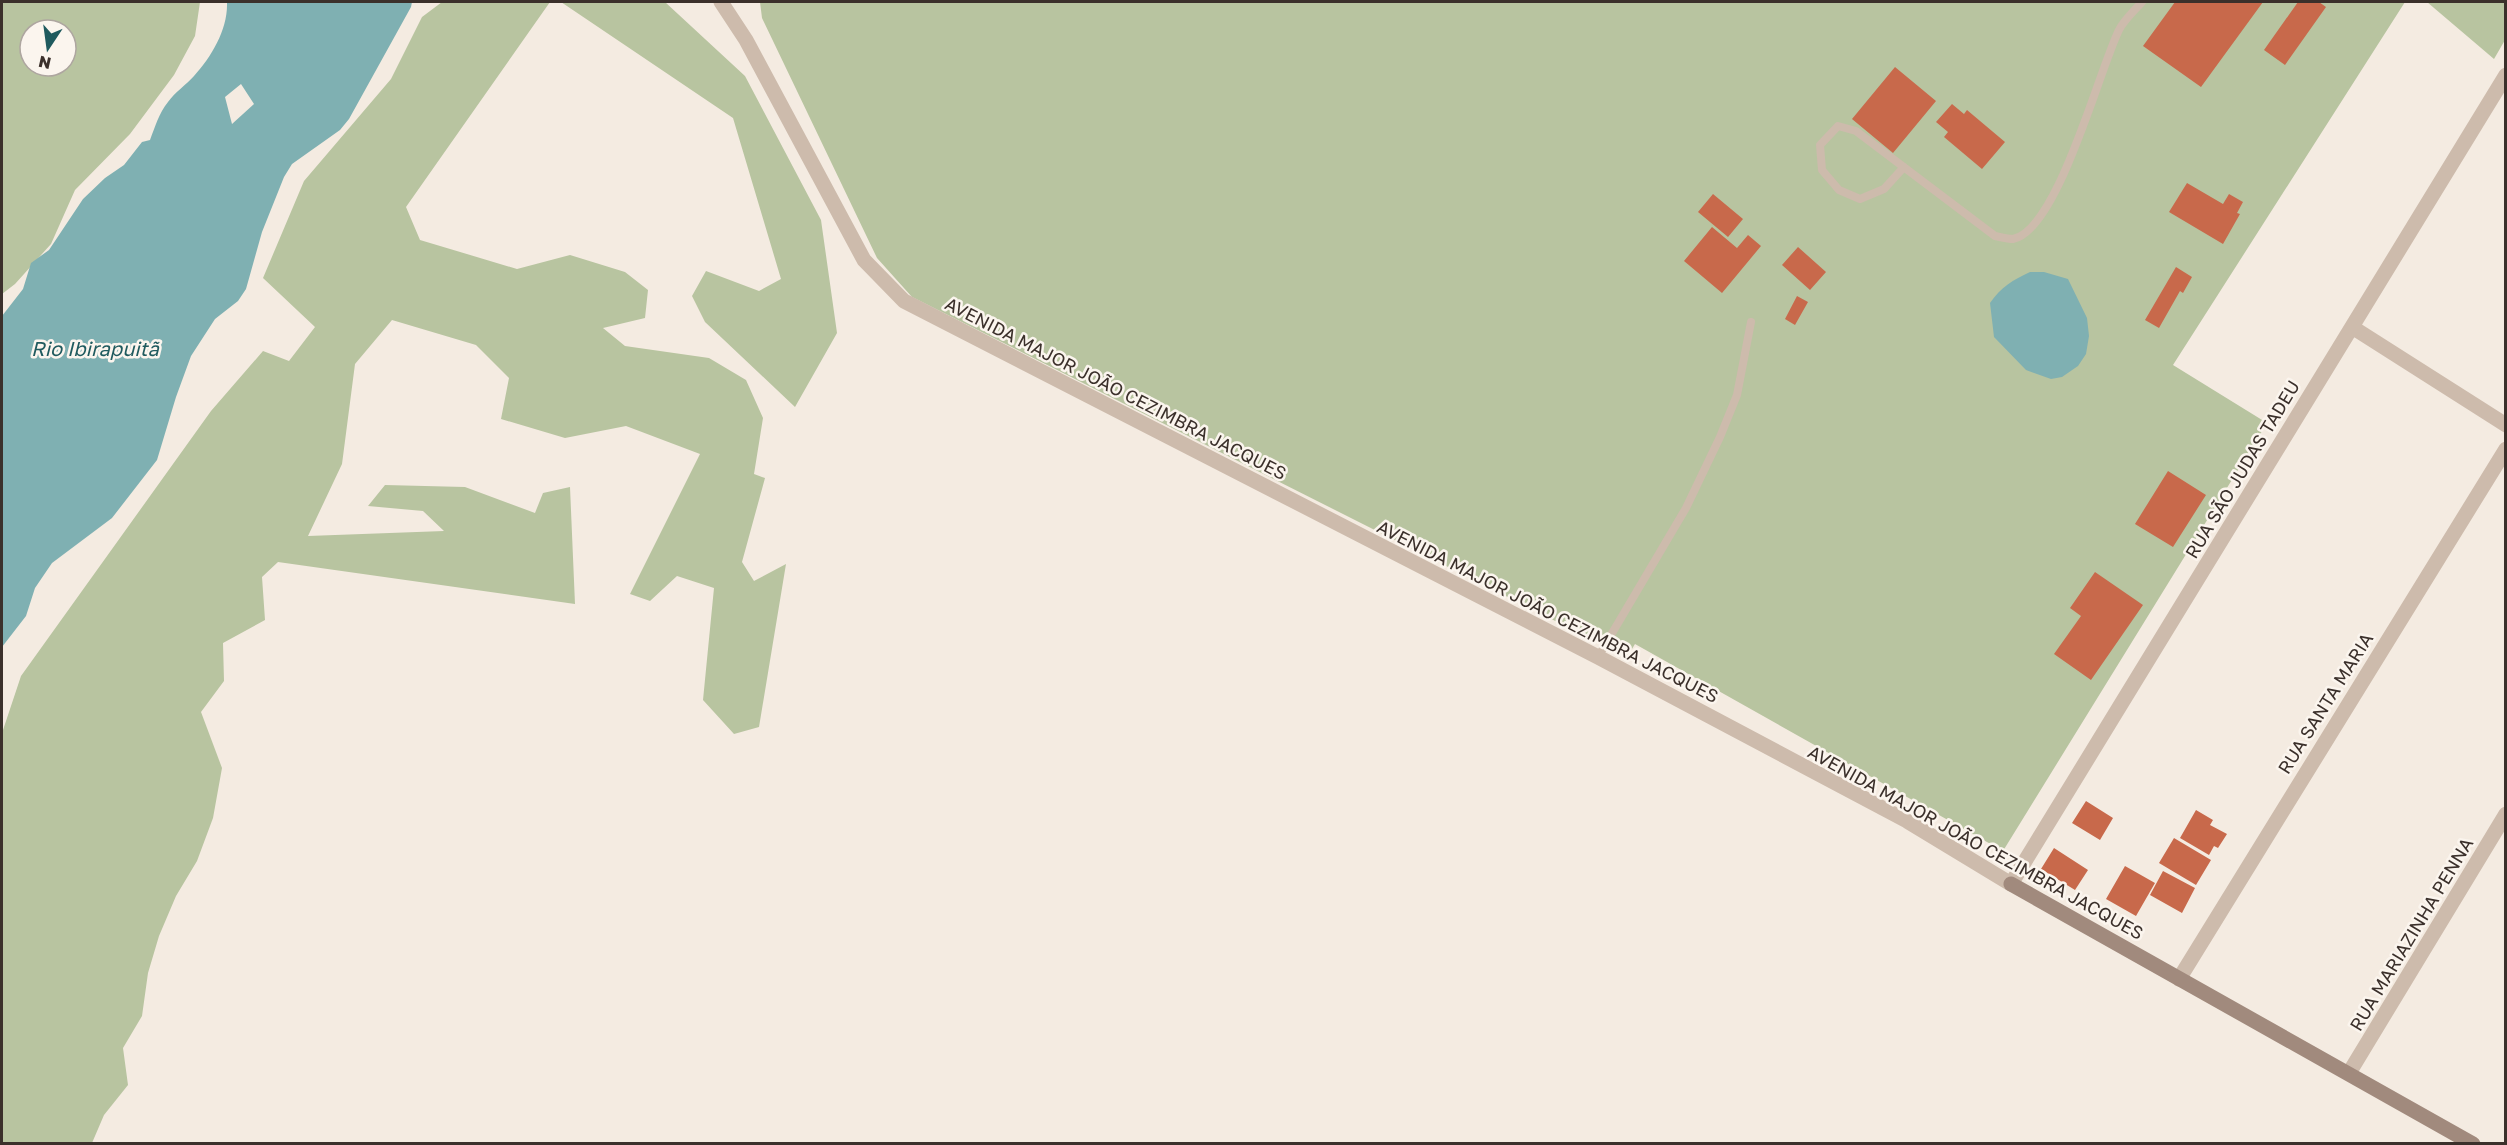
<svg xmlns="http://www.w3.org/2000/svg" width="2507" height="1145" font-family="'Golos Text',sans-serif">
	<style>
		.green { fill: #b8c4a0; fill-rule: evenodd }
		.water { fill: #7fb0b2; fill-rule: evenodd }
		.building { fill: #c8694b }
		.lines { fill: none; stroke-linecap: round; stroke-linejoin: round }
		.lane { stroke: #cdbbac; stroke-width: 8 }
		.street { stroke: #cdbbac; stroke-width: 15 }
		.secondary { stroke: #a18a7d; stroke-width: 15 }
		.labels { text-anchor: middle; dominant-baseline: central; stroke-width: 5; stroke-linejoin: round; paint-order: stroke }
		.street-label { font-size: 18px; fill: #3b302b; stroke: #fbf5ee }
		.water-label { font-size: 20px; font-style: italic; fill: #1f5a5e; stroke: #fbf5ee }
	</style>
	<rect width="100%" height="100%" fill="#f4ebe1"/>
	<path class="green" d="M 2,2 L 200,2 L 195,36 L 174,75 L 130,134 L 75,190 L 51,244 L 15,284 L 2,294 ZM 30,30 L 66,30 L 66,66 L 30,66 Z
		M 442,2 L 550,2 L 406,207 L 420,240 L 517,269 L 570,255 L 625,272 L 648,290 L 645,318 L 603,328 L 625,346 L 709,358 L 746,380 L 763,418 L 754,474 L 765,478 L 742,562 L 754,581 L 786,564 L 759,727 L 734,734 L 703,700 L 714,588 L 677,576 L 650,601 L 630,594 L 700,454 L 626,426 L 565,438 L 501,419 L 509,378 L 476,345 L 392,320 L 355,364 L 342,464 L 308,536 L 444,531 L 423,511 L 368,506 L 385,485 L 465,487 L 535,513 L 543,493 L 570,487 L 575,604 L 278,562 L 262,577 L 265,620 L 223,643 L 224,681 L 201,712 L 222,768 L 213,818 L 197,861 L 176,896 L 159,936 L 148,973 L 142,1016 L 123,1048 L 128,1085 L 104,1115 L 92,1143 L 2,1143 L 2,733 L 21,676 L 211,411 L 263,351 L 289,361 L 315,327 L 263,278 L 304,181 L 391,79 L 422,17 Z
		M 561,2 L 665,2 L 745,76 L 821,220 L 837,333 L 795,407 L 705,322 L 692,296 L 706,271 L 759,291 L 781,279 L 733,118 Z
		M 760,2 L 2405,2 L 2173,365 L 2267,423 L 2003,851 L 1635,644 L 1627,657 L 912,297 L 877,258 L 762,18 Z
		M 2427,2 L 2505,2 L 2505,40 L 2494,59 Z"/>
	<path class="water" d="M 227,2 L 412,2 L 411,7 L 349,119 L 340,130 L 292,164 L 284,177 L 262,232 L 246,289 L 238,301 L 215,319 L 191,356 L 176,397 L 157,460 L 112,518 L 52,563 L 35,588 L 26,616 L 2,647 L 2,316 L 23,289 L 31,263 L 49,250 L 83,199 L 105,178 L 124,165 L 142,142 L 150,140 C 155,127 159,113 168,102 C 175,92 186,85 194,76 C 212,56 228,29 227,2 ZM 241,84 L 254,104 L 232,124 L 225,97 Z
		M 2030,272 L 2044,272 L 2068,279 L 2087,318 L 2089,336 L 2086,354 L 2078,366 L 2062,377 L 2051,379 L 2026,370 L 1994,337 L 1990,303 C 2001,287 2013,280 2030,272 Z"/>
	<path class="building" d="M 2175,2 L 2263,2 L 2201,87 L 2143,46 Z
		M 2298,2 L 2319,2 L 2326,7 L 2285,65 L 2264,50 Z
		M 1895,67 L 1936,101 L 1893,153 L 1852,119 Z
		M 1952,104 L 1964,114 L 1967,110 L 2005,142 L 1982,169 L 1944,137 L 1948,132 L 1936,122 Z
		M 2187,183 L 2223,204 L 2229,194 L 2243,202 L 2237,213 L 2240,214 L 2223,244 L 2169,212 Z
		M 1713,194 L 1743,219 L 1728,237 L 1698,212 Z
		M 1712,227 L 1737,248 L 1748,235 L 1761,246 L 1722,293 L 1684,261 Z
		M 1798,247 L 1826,272 L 1810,290 L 1782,265 Z
		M 2176,267 L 2192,277 L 2183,293 L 2180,291 L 2159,328 L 2145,320 Z
		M 1797,296 L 1808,302 L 1795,325 L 1785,319 Z
		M 2168,471 L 2206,495 L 2173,547 L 2135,524 Z
		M 2095,572 L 2143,605 L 2091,680 L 2054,654 L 2081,616 L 2070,608 Z
		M 2086,801 L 2113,818 L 2100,840 L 2072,823 Z
		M 2196,810 L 2213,820 L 2210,825 L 2227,834 L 2218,848 L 2214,846 L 2209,855 L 2180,838 Z
		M 2174,838 L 2211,860 L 2196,885 L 2159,863 Z
		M 2054,848 L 2088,870 L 2075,890 L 2041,869 Z
		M 2125,866 L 2155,883 L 2136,916 L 2106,899 Z
		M 2163,871 L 2195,888 L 2182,913 L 2150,895 Z"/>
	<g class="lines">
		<path class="lane" d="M 1904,167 L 1884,189 L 1860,199 L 1839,190 L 1822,170 L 1820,145 L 1838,126 L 1856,131 L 1995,236 C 2000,237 2008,239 2013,239 C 2058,230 2099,70 2119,30 C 2124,20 2134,11 2142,2
			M 1598,657 L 1686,508 L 1720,437 L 1737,395 L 1751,322"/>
		<path class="street" d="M 721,2 L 746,40 L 864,260 L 904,301 L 1598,657 L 1907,821 L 2011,884 L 2506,75
			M 2352,327 L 2506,425
			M 2179,979 L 2506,449
			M 2349,1073 L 2506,814"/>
		<path class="secondary" d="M 2011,884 L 2473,1144"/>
	</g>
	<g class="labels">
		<g class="street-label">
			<text transform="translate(1116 388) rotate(27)">AVENIDA MAJOR JOÃO CEZIMBRA JACQUES</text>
			<text transform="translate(2242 469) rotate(-59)">RUA SÃO JUDAS TADEU</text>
			<text transform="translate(1548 611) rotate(27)">AVENIDA MAJOR JOÃO CEZIMBRA JACQUES</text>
			<text transform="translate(2325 703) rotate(-58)">RUA SANTA MARIA</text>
			<text transform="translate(1976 842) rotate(29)">AVENIDA MAJOR JOÃO CEZIMBRA JACQUES</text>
			<text transform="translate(2411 934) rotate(-59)">RUA MARIAZINHA PENNA</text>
		</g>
		<g class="water-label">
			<text x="95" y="348">Rio Ibirapuitã</text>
		</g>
	</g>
	<rect width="2507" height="1145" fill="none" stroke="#3b302b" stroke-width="6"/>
	<g transform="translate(48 48) rotate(193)"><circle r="28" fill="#fbf5ee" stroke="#aea6a0" stroke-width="1.5"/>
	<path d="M0-4.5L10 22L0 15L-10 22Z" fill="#1f5a5e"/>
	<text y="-9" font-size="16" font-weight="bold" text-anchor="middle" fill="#3b302b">N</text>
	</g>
</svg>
